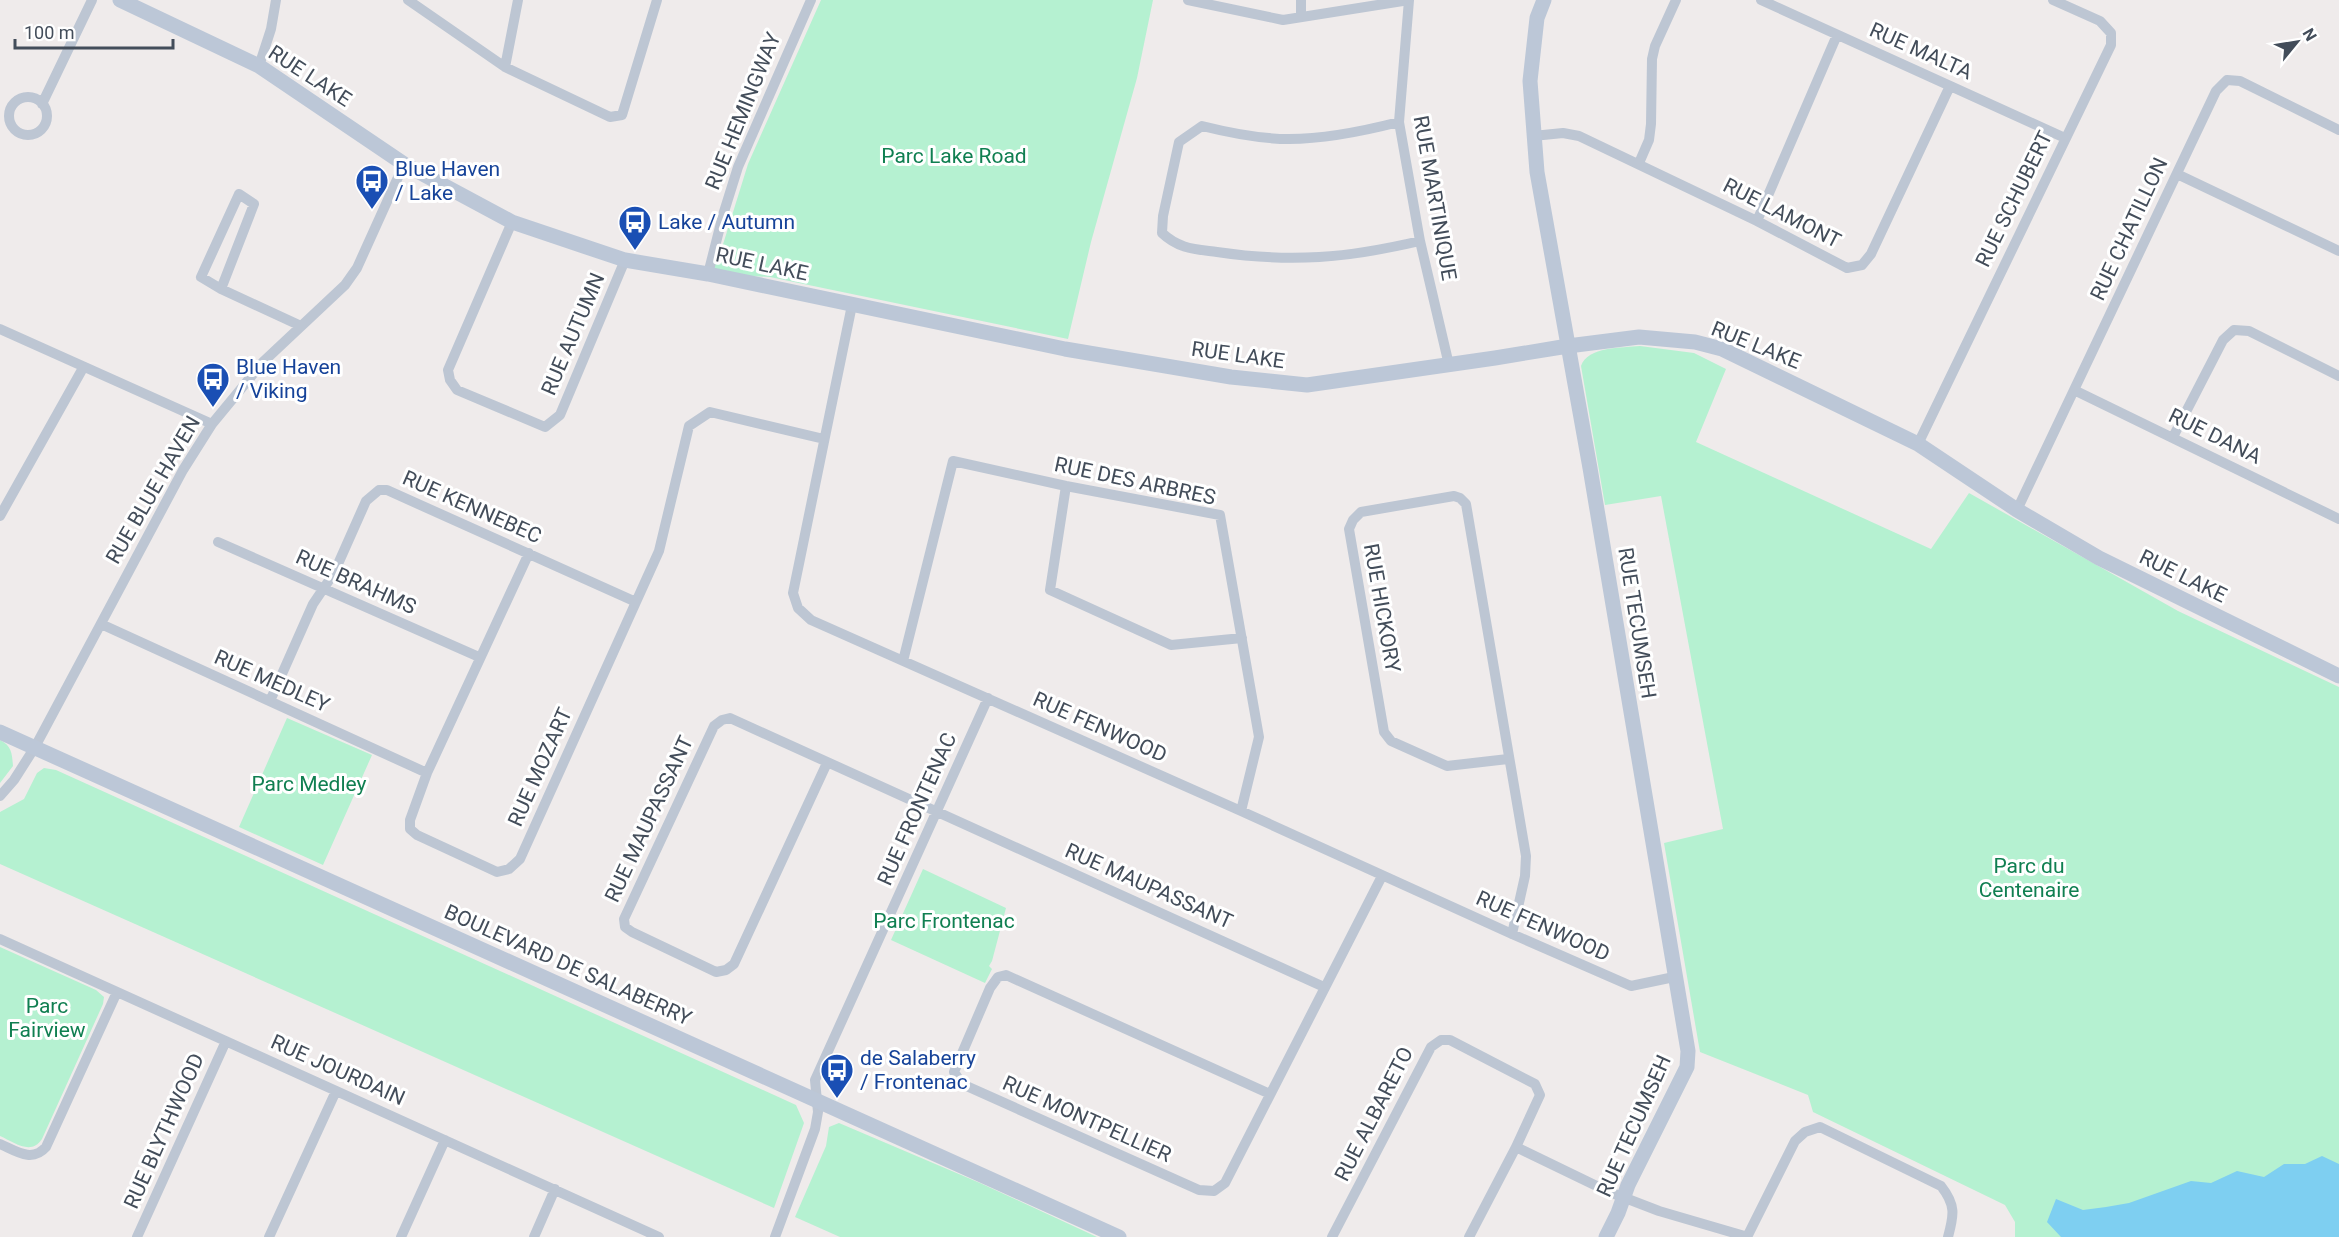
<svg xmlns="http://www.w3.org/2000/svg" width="2339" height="1237" font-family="Roboto,sans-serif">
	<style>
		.green { fill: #b5f1d1 }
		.water { fill: #7ecff1 }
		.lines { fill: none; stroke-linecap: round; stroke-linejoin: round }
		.street { stroke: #bdc6d3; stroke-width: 10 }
		.secondary { stroke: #bcc7d7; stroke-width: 15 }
		.labels { text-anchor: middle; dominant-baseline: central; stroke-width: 6; stroke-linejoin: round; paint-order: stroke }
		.street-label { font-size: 21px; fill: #434d5a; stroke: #fff }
		.park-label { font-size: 21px; fill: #107f51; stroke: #fff }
		.transit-label { font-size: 21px; fill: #164399; stroke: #fff; text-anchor: start }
	</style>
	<rect width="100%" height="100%" fill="#efebeb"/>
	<path class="green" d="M 821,0 L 1153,0 L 1137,78 L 1091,242 L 1068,339 L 770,277 L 708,274 L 720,254 L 748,164 Z
		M 1640,346 L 1694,353 L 1726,369 L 1696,442 L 1931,549 L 1969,493 L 2178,611 L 2339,687 L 2339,1237 L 2015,1237 L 2015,1222 L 2005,1205 L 1813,1112 L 1808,1095 L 1700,1052 L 1664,843 L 1723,829 L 1661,496 L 1605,505 L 1581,366 C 1588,346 1622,348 1640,346 Z
		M 287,718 L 372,755 L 323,865 L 239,827 Z
		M 0,740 C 12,746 12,754 13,766 L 0,783 Z
		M 44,768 L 56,770 L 796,1105 L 804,1123 L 774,1208 L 0,864 L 0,812 L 24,799 L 37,773 Z
		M 923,869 L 1006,908 L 992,961 L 989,966 L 992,969 L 985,983 L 891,940 Z
		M 0,947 L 96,990 L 104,997 L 103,1004 L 42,1139 C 31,1156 14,1142 0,1136 Z
		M 839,1123 L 980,1183 L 1097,1237 L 840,1237 L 795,1217 L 826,1146 L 829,1127 Z"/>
	<path class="water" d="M 2322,1156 L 2339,1164 L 2339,1237 L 2061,1237 L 2047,1222 L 2056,1199 L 2083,1210 L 2106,1207 L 2129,1203 L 2191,1181 L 2211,1183 L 2237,1171 L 2264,1177 L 2284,1164 L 2305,1164 Z"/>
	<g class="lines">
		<path class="street" d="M 408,0 L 505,67 L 610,117 L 622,115 L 657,0
			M 1188,0 L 1283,20 L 1409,0
			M 1409,0 L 1399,122 L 1420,241 L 1449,365
			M 1761,0 L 2065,138
			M 1301,17 L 1301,0
			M 259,66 L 271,29 L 276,0
			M 505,67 L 518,0
			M9 116a19 19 0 1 1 38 0a19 19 0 1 1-38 0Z
			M 42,104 L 92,0
			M 1399,122 C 1364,131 1325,139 1289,139 C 1260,139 1230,133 1202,126 L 1179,142 L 1163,216 L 1162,233 C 1179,249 1195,249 1217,252 C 1292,263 1347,258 1420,241
			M 1533,136 L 1563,133 L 1579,136 L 1757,221 L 1847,268 L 1862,265 L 1871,254 L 1950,86
			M 1639,163 L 1649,140 L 1651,124 L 1652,59 L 1655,46 L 1676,0
			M 2177,174 L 2339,251
			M 1757,221 L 1837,35
			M 512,222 L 448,370 L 450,380 L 457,390 L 545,427 L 560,415 L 625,260
			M 708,274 L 723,215 L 738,167 L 811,0
			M 221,289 L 254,204 L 239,194 L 201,277 L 221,289 L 301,326
			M 852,305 L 793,593 L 798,608 L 811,620 L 1241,811 L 1512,934 L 1631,986 L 1674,977
			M 0,329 L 212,424
			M 2074,390 L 2339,519
			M 2173,437 L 2223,340 L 2234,330 L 2249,331 L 2339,376
			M 1918,444 L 2111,45 L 2111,33 L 2100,21 L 2053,0
			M 1066,486 L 1050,590 L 1171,645 L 1242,638
			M 2017,510 L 2216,91 L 2227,80 L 2240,81 L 2339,130
			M 0,516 L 83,368
			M 218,542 L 479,657
			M 529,553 L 427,773 L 410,820 L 410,829 L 417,835 L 497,872 L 509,869 L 520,859 L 659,551 L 689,426 L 710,412 L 824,439
			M 101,624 L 427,773
			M 903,661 L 953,461 L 1066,486 L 1220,515 L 1259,737 L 1241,811
			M 270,701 L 313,604 L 334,573 L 366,501 L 379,490 L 387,490 L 636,602
			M 1508,759 L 1447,766 L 1391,741 L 1384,732 L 1349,529 L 1353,520 L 1361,512 L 1454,496 L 1460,498 L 1466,504 L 1526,856 L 1525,876 L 1512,934
			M 827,763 L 734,964 L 726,970 L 716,972 L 632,932 L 625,927 L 624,919 L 714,726 L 722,720 L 730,718 L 1324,987
			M 0,796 L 14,780 L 35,747 L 183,470 L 212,424 L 263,362 L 345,285 L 357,268 L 404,164
			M 0,939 L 659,1237
			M 1270,1094 L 1006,975 L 998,977 L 990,988 L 954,1072 L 962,1084 L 1199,1190 L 1214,1191 L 1225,1183 L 1382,876
			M 0,1144 C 16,1151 32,1163 46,1147 L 117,992
			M 1516,1147 L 1607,1191 L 1659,1211 L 1748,1237
			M 137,1237 L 226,1041
			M 269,1237 L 336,1091
			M 401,1237 L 445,1140
			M 534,1237 L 555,1189
			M 775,1237 L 815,1129 L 818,1112 L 815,1080 L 988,698
			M 1332,1237 L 1431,1047 L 1441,1040 L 1450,1040 L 1535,1084 L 1540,1095 L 1516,1147 L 1469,1237
			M 1747,1237 L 1795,1141 L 1805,1132 L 1820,1127 L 1941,1186 C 1956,1205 1954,1215 1948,1237"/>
		<path class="secondary" d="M 120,0 L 259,66 L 404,164 L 512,222 L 625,260 L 708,274 L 1065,349 L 1231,377 L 1307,385 L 1495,358 L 1568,346 L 1639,337 L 1695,342 L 1722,349 L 1918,444 L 2017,510 L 2099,558 L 2339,676
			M 1544,0 L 1537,18 L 1530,81 L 1537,172 L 1590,468 L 1688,1051 L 1687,1067 L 1628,1185 L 1618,1213 L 1606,1237
			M 0,732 L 1119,1237"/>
	</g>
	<defs>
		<symbol id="bus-pin" viewBox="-11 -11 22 30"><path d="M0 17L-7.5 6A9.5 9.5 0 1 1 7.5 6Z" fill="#1a4fb4" stroke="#fff"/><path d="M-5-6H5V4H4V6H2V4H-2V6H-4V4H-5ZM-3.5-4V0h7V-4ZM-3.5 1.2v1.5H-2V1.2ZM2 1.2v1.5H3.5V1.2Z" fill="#fff"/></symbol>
	</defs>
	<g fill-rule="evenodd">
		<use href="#bus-pin" x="353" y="162" width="38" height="52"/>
		<use href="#bus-pin" x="616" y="203" width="38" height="52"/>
		<use href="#bus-pin" x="194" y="360" width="38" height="52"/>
		<use href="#bus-pin" x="818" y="1051" width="38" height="52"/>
	</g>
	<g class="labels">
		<g class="street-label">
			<text transform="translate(1921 51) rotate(24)">RUE MALTA</text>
			<text transform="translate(310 76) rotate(33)">RUE LAKE</text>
			<text transform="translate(743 111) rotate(-68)">RUE HEMINGWAY</text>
			<text transform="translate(1435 198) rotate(80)">RUE MARTINIQUE</text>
			<text transform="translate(2014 199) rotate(-64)">RUE SCHUBERT</text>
			<text transform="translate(1782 213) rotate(27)">RUE LAMONT</text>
			<text transform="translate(2129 229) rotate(-65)">RUE CHATILLON</text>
			<text transform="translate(762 264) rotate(12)">RUE LAKE</text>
			<text transform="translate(573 334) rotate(-67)">RUE AUTUMN</text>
			<text transform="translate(1756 345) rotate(22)">RUE LAKE</text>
			<text transform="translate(1238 355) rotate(8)">RUE LAKE</text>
			<text transform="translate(2215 436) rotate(26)">RUE DANA</text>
			<text transform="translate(1135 481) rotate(12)">RUE DES ARBRES</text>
			<text transform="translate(153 490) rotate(-60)">RUE BLUE HAVEN</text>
			<text transform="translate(472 507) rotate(24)">RUE KENNEBEC</text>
			<text transform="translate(2183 576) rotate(26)">RUE LAKE</text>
			<text transform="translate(356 582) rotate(24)">RUE BRAHMS</text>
			<text transform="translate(1382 608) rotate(80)">RUE HICKORY</text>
			<text transform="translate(1637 623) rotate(81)">RUE TECUMSEH</text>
			<text transform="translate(272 681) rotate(24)">RUE MEDLEY</text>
			<text transform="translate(1100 727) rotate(24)">RUE FENWOOD</text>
			<text transform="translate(540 767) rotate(-66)">RUE MOZART</text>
			<text transform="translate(917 809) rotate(-66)">RUE FRONTENAC</text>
			<text transform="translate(649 819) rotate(-65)">RUE MAUPASSANT</text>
			<text transform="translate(1149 886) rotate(24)">RUE MAUPASSANT</text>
			<text transform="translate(1543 926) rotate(24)">RUE FENWOOD</text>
			<text transform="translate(568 965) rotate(24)">BOULEVARD DE SALABERRY</text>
			<text transform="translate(338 1070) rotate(24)">RUE JOURDAIN</text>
			<text transform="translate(1374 1114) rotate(-63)">RUE ALBARETO</text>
			<text transform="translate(1087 1119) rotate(24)">RUE MONTPELLIER</text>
			<text transform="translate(1634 1126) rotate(-66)">RUE TECUMSEH</text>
			<text transform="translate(164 1131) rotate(-66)">RUE BLYTHWOOD</text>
		</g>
		<g class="park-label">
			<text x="954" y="156">Parc Lake Road</text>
			<text x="309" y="784">Parc Medley</text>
			<text x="2029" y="866">Parc du<tspan x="2029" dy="24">Centenaire</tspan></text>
			<text x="944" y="921">Parc Frontenac</text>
			<text x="47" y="1006">Parc<tspan x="47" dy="24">Fairview</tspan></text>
		</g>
		<g class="transit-label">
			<text x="395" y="169">Blue Haven<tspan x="395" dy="24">/ Lake</tspan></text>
			<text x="658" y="222">Lake / Autumn</text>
			<text x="236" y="367">Blue Haven<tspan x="236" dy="24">/ Viking</tspan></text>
			<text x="860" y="1058">de Salaberry<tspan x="860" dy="24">/ Frontenac</tspan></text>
		</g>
	</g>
	<g transform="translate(2297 42) rotate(60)" stroke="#ffffff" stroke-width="4.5" paint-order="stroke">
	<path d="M0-4.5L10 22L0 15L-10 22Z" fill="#434d5a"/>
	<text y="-9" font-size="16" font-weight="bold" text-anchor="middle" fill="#434d5a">N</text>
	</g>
	<path d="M15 39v9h158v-9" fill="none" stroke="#434d5a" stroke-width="3"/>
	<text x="24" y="39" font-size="18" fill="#434d5a" stroke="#ffffff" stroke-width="4.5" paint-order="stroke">100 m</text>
</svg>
